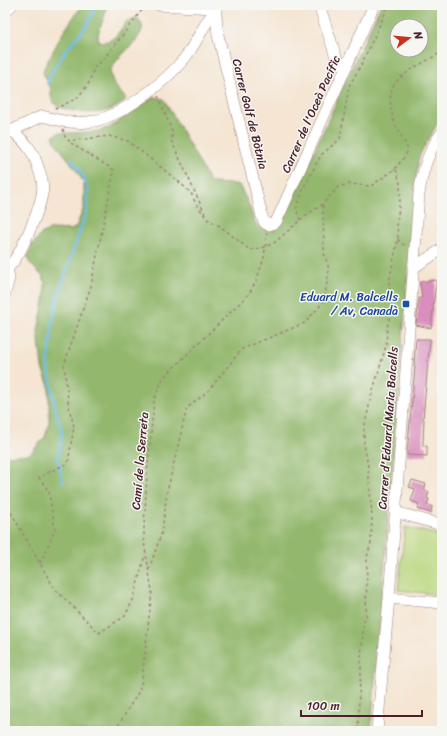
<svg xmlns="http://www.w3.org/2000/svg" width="447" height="736" font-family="Sriracha,sans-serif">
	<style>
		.green { fill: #bad77e; stroke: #827b54 }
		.forest { fill: #93b86d; stroke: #6e6c4c; fill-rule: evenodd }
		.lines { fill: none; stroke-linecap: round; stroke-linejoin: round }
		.stream { stroke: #6dbce8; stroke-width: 2.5 }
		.building { fill: #d98ebd }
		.minor-casing { stroke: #a0827e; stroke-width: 12 }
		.path { stroke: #a0827e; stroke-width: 1.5; stroke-dasharray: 3 3; stroke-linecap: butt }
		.minor { stroke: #fff; stroke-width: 11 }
		.transit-dot { fill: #1a4fb4; stroke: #f6f6f2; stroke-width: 1.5 }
		.labels { text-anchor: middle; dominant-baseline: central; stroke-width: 3; stroke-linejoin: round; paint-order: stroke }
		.street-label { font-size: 12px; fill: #4a1f2b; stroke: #f6f6f2 }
		.transit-label { font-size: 12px; fill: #164399; stroke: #f6f6f2; text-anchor: end }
	</style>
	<rect width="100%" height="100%" fill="#f6f6f2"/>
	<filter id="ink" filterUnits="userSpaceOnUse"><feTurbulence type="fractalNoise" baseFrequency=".025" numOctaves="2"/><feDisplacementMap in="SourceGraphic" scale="8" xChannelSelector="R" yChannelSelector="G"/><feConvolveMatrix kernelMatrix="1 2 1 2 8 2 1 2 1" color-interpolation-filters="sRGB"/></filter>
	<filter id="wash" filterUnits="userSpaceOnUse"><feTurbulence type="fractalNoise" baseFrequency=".012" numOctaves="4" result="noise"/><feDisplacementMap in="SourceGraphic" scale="16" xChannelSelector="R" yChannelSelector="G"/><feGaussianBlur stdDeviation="0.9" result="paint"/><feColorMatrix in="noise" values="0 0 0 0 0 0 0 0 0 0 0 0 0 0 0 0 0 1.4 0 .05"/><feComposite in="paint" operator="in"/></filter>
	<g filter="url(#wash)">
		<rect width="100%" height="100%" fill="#f5e5d2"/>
		<path class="green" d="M 405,527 L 442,536 L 442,595 L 398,590 Z"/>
		<path class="forest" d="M 102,5 L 106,9 C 106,19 95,31 99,41 C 113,45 120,30 127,21 L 135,18 L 138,19 C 141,22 143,26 142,30 C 136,46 117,55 110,71 L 113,83 L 126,99 C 110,118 77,114 57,106 C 49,100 52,94 50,86 C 48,79 41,77 44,68 L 61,36 L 77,12 L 82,7 Z
			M 381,5 L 442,5 L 442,119 L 437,124 L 419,156 L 415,189 L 371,731 L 5,731 L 5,456 L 30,454 L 45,437 L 49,423 L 49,386 L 42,368 L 38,331 L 45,295 L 45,282 L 42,276 L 29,262 L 28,256 L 32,245 L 41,234 L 46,231 L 52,229 L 71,230 L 76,227 L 84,207 L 84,183 L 75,168 L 55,142 L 53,136 L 58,133 L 93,132 L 109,128 L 154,97 L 164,99 L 210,182 C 221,185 229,182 239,185 C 242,191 246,198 249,205 C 254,221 255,232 275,230 L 285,216 L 347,78 ZM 397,26 L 421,26 L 421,50 L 397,50 Z"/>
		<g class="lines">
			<path class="stream" d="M 47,84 C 53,69 62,54 73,42 C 83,30 92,21 95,5
				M 63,482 L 58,459 L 62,431 L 56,412 L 48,366 L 53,318 L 59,293 L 86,213 L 88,191 L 83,175 L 71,159"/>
		</g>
		<g id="blocks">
			<path class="building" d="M 436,280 L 436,289 L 435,289 L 431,328 L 416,325 L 419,298 L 422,298 L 420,282 Z
				M 416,339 L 430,339 L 423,419 L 424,419 L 423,443 L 423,446 L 427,446 L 427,456 L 407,455 L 415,366 L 414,366 Z
				M 412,480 L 426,484 L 424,490 L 429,492 L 427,498 L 429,499 L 427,505 L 432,506 L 431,513 L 418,509 L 419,504 L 411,501 L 415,489 L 409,487 Z"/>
		</g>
	</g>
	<g filter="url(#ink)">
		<use href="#blocks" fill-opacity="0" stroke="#a0827e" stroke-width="1"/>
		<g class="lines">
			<defs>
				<path id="minor" d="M 159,5 L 215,8
					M 215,5 L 218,35 L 261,212 C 262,217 263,224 269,225 L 276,222 L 277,220 L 374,5
					M 319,5 L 337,60 L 341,63 L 347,65
					M 5,11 L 12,5
					M 5,134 L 42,116 C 57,120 72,124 88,122 C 119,119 164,83 184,59 C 197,43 204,23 217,7
					M 413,268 L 442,249
					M 5,293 L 9,278 L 7,269 C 18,258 23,245 29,232 C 34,220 40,207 42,194 C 44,186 42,178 39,170 C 33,150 27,144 12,130
					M 395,512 L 442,525
					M 389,598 L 442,603
					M 377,731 L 389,598 L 419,194 C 422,172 428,150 442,133"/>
			</defs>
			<use href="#minor" class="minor-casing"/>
			<path class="path" d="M 158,96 L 173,134 L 171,140 L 205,214
				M 55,109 L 77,98 L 88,85 L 95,66 L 102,61 L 146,5
				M 63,129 L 65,137 L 69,141 L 109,136 L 128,141 L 178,181 L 191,193 L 195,202 L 207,219 L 220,226 L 250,250 L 265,247 L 274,243 L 305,216 L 323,204 L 338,187 L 350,184 L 371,186 L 395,169 L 397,172 L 400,184 L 400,199 L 397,222 L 398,239 L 389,282 L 391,311 L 387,328 L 386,346 L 371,397 L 364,429 L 364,444 L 368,466 L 372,516 L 371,543 L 367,557 L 366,617 L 363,623 L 363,632 L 361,658 L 361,672 L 359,695 L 358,731
				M 395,169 L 405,156 L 407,152 L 407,147 C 403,138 396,129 393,119 C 391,109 388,95 394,85 C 400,74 430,59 442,52
				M 300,220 L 296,209 L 304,187 L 321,155 L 340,139 L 349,86 L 361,65 L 389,5
				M 398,239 L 400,242 L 405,246
				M 5,502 L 54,588 L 99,633 L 125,616 L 133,600 L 145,555
				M 40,563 L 55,530 L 49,492 L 39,477 L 68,463 L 74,426 L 69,408 L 64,365 L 91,286 L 114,170 L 69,142
				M 149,569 L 162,532 L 167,492 L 187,408 L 207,392 L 242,349 L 305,323 L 324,301 L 329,269 L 324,253 L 323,204
				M 115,731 L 139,691 L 142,680 L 152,591 L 144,542 L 144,527 L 147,475 L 154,400 L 163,378 L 249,294 L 257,279 L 264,258 L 267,233"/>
			<use href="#minor" class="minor"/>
		</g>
	</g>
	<rect class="transit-dot" x="402" y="300" width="8" height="8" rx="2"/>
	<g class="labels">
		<g class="street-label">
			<text transform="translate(250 114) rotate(76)">Carrer Golf de Bòtnia</text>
			<text transform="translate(311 114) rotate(-66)">Carrer de l'Oceà Pacífic</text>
			<text transform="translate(388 428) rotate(-86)">Carrer d'Eduard Maria Balcells</text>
			<text transform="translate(140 461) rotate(-85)">Camí de la Serreta</text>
		</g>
		<g class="transit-label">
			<text x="398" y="297">Eduard M. Balcells<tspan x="398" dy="14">/ Av, Canadà</tspan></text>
		</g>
	</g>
	<rect width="447" height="736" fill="none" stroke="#f6f6f2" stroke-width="20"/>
	<g transform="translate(409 38) rotate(74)"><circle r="19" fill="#f6f6f2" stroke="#b1a0a2"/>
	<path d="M0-3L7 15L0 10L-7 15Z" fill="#c8321e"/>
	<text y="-6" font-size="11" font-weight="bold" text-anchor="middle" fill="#4a1f2b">N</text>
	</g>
	<path d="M301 710v6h121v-6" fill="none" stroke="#4a1f2b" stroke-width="2"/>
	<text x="307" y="710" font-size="12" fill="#4a1f2b" stroke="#f6f6f2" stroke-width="3" paint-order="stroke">100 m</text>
</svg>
